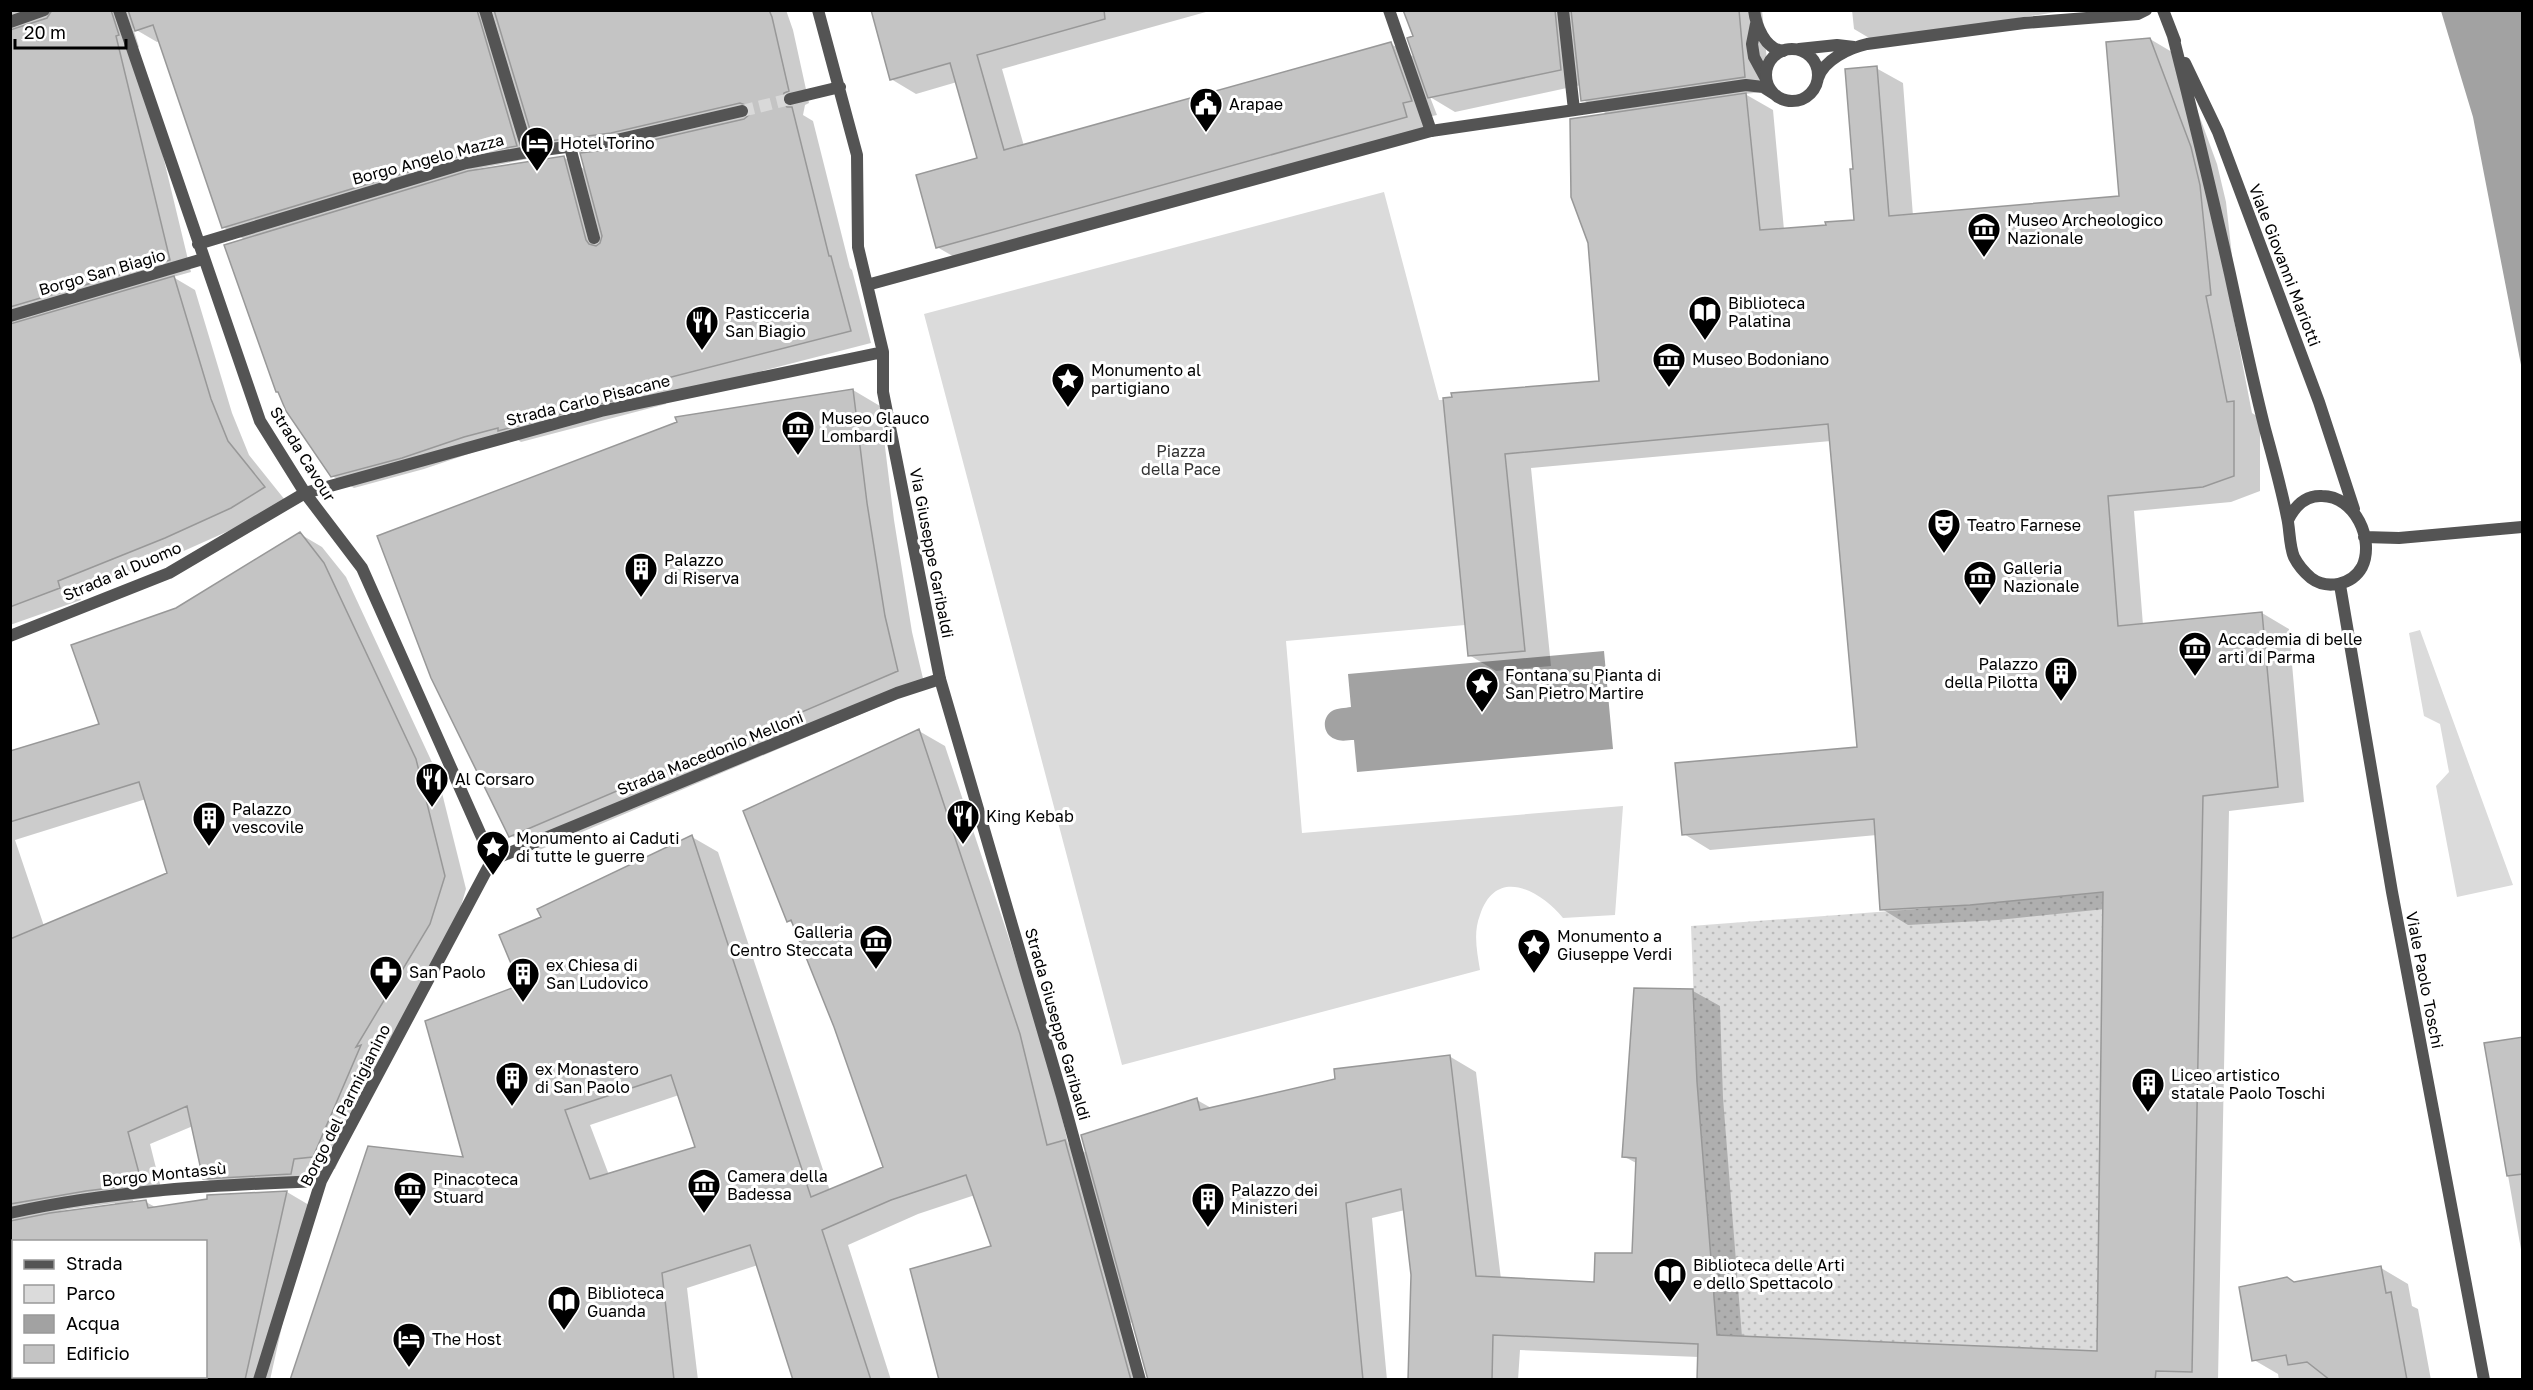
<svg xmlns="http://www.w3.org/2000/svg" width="2533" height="1390" font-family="'Golos Text',sans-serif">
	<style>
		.green { fill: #dbdbdb }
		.garden { fill: url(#garden-dots) }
		.water { fill: #a2a2a2 }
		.shadow { fill: #0003; fill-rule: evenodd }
		.building { fill: #c4c4c4; stroke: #989898; stroke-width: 1.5; fill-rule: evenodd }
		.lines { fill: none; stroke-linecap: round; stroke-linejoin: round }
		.pedestrian-tunnel { stroke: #d9d9d9; stroke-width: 12; stroke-dasharray: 12 6; stroke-linecap: butt }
		.pedestrian { stroke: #545454; stroke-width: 12 }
		.minor { stroke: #545454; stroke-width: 12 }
		.labels { text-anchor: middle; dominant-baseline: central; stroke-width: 6; stroke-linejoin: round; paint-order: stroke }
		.poi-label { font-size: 16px; fill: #000; stroke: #fff; text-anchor: start }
		.street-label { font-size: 16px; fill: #000; stroke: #fff }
		.park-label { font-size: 16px; fill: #323232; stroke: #fff }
	</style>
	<defs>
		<pattern id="garden-dots" width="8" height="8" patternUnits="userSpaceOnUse" patternTransform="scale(1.5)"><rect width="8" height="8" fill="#dbdbdb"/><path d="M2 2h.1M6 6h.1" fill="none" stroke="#bababa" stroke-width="1.8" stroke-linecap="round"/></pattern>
	</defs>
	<rect width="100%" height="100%" fill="#fff"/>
	<path class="green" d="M 1384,192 L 1439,400 L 1443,400 L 1465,625 L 1286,641 L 1302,833 L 1623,806 L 1615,915 L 1563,918 C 1540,890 1496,866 1480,915 C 1473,933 1477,951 1480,970 L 1122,1065 L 924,314 Z
		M 2420,630 L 2513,885 L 2457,897 L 2436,786 L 2449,772 L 2440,724 L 2424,716 L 2409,633 Z"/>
	<path class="garden" d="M 2103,892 L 2097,1351 L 1717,1335 L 1697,1082 L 1691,926 L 1970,905 Z"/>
	<path class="water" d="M 2441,11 L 2522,11 L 2522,370 L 2473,117 Z
		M 1604,651 L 1613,749 L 1357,772 L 1354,740 C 1348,740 1341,742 1335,739 C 1323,735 1321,718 1332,711 C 1337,708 1345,708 1351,707 L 1348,674 Z"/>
	<path class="shadow" d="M 10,10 L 786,10 L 793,30 L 809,103 L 805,105 L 803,115 L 813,121 L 850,268 L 852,270 L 871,343 L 665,396 L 666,404 L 521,442 L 518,440 L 486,448 L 424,469 L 354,488 L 332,476 L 245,240 L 223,227 L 160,41 L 157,42 L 133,28 L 139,47 L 137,48 L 191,272 L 173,277 L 195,290 L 232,413 L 249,455 L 285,500 L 253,520 L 186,550 L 78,593 L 81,600 L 10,625 ZM 533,141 L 557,154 L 629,145 L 629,147 L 586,170 L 563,157 L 478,171 L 477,169 L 486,167 L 538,157 Z
		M 872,10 L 1213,10 L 1002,69 L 1024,146 L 1391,44 L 1416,58 L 1415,37 L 1404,10 L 1762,10 L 1770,91 L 1745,94 L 1773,110 L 1784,230 L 1856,221 L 1855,170 L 1876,68 L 1903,83 L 1913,216 L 2120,197 L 2150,39 L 2177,55 L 2217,164 L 2226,202 L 2238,310 L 2232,310 L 2252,413 L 2260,418 L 2260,491 L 2231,502 L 2134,511 L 2143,625 L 2262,613 L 2289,629 L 2304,802 L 2229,811 L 2218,1380 L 1698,1380 L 1699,1357 L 1520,1350 L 1518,1380 L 1409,1380 L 1412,1275 L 1405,1210 L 1372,1218 L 1387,1380 L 1167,1380 L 1137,1321 L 1122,1325 L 1135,1380 L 941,1380 L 993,1247 L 975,1195 L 918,1214 L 848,1245 L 891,1380 L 795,1380 L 758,1265 L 687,1288 L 698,1380 L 311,1380 L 465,1159 L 544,917 L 692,837 L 718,852 L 830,1191 L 885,1168 L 835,1026 L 795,924 L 788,921 L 919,731 L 945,746 L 1046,1050 L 1068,1143 L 1088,1154 L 1197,1100 L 1213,1109 L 1449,1056 L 1476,1072 L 1501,1279 L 1595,1283 L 1633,1255 L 1638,1164 L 1623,1156 L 1693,991 L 1720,1006 L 1723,1098 L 1742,1337 L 2098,1352 L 2105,909 L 1998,920 L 1908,925 L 1882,909 L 1877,835 L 1710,850 L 1684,834 L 1858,749 L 1831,441 L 1531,468 L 1551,666 L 1496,671 L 1469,655 L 1445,399 L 1601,382 L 1609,115 L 1583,100 L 1581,85 L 1455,112 L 1430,97 L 1437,115 L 1428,117 L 1432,131 L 963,262 L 937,247 L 979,159 L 957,82 L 916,94 L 891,79 ZM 679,1095 L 696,1148 L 609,1175 L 590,1125 Z
		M 1852,10 L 2069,10 L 1937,31 L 1881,45 L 1854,29 Z
		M 853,390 L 880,406 L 894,520 L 912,632 L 925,687 L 537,851 L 510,835 Z
		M 300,534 L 322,547 L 346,577 L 437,773 L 466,889 L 452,937 L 379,1057 L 383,1059 L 335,1169 L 316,1171 L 313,1186 L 226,1190 L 204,1178 L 193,1126 L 150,1144 L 163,1196 L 133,1200 L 134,1203 L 146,1202 L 157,1208 L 209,1200 L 208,1196 L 287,1192 L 309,1205 L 270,1380 L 10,1380 L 10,750 L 11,753 L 101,725 L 176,609 ZM 146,799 L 169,874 L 44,926 L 15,840 ZM 115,1203 L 115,1206 L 37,1216 L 70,1209 ZM 14,1242 L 206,1242 L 206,1376 L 14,1376 Z
		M 2522,1038 L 2522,1255 L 2485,1045 Z
		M 2381,1268 L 2408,1284 L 2412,1306 L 2418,1309 L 2431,1380 L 2279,1380 L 2278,1374 L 2254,1360 L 2295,1284 Z"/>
	<path class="building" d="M 52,10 L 111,10 L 119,35 L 116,36 L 170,260 L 10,307 L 10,30 L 47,18 Z
		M 128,10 L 477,10 L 517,146 L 464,155 L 222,228 L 153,25 L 135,31 Z
		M 494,10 L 769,10 L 772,17 L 789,91 L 784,93 L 782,101 L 787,107 L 792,107 L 829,256 L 831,256 L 851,331 L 644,384 L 646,392 L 498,431 L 498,428 L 464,437 L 402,458 L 331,477 L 286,411 L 278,392 L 276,392 L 224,245 L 468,171 L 564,156 L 586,240 L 589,244 L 596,246 L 600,243 L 602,236 L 580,153 L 614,149 L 744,119 L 750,114 L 748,106 L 740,103 L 611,133 L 534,143 Z
		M 871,10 L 1104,10 L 1105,19 L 977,55 L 1004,150 L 1391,42 L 1412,101 L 1403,103 L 1407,117 L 936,248 L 916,175 L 977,158 L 950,63 L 890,80 Z
		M 1403,10 L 1555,10 L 1561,70 L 1428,98 L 1407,38 L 1413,36 Z
		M 1571,10 L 1739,10 L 1745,77 L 1581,101 Z
		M 2150,38 L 2191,147 L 2200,185 L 2211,295 L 2206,296 L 2227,402 L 2234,401 L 2234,476 L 2203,487 L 2108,496 L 2118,626 L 2262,612 L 2278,787 L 2203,796 L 2192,1372 L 2156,1371 L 2155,1380 L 1697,1380 L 1698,1344 L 1493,1335 L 1492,1380 L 1408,1380 L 1411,1275 L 1401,1189 L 1346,1203 L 1363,1380 L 1148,1380 L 1081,1135 L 1197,1098 L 1200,1110 L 1335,1079 L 1334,1069 L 1450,1055 L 1476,1276 L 1594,1282 L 1595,1253 L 1632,1253 L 1636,1158 L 1622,1157 L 1634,988 L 1693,989 L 1697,1082 L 1717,1335 L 2097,1351 L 2103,892 L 1970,905 L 1880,910 L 1874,819 L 1682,835 L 1675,763 L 1857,747 L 1828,424 L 1505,454 L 1525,651 L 1468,656 L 1443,398 L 1452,397 L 1451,393 L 1599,381 L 1588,243 L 1571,197 L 1570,119 L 1746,93 L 1760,230 L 1826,225 L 1825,222 L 1854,220 L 1850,169 L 1853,169 L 1845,69 L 1877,66 L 1889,216 L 2119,196 L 2106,42 Z
		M 174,276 L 211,399 L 228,441 L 265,487 L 231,508 L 165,538 L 58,581 L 60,588 L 10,607 L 10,324 Z
		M 853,389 L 867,503 L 885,616 L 898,671 L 509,837 L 431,678 L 377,536 L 677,422 L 675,417 Z
		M 300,532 L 324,563 L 416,759 L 445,876 L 430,924 L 356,1047 L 361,1045 L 313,1157 L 294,1159 L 291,1174 L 203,1179 L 187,1106 L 128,1132 L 142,1184 L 86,1191 L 10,1204 L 10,939 L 167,873 L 139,782 L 10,822 L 10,751 L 99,724 L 71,645 L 176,608 Z
		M 919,729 L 1020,1034 L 1047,1145 L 1065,1140 L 1131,1380 L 939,1380 L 910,1269 L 991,1246 L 966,1175 L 891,1200 L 822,1230 L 871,1380 L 793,1380 L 750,1245 L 662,1273 L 674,1380 L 290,1380 L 368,1146 L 463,1157 L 425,1021 L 520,985 L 499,935 L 541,917 L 537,909 L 692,835 L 811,1197 L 883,1167 L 834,1027 L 791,920 L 787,922 L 743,811 ZM 671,1075 L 695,1147 L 590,1179 L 565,1110 Z
		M 2523,1037 L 2523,1174 L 2507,1176 L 2484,1043 Z
		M 287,1191 L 245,1380 L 206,1380 L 206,1242 L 10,1242 L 10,1221 L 50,1213 L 146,1200 L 148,1208 L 207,1199 L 207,1195 Z
		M 2381,1266 L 2386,1293 L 2391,1292 L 2407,1380 L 2330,1380 L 2307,1362 L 2288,1365 L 2286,1355 L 2252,1361 L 2239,1287 L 2287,1277 L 2294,1282 Z"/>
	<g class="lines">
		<path class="pedestrian-tunnel" d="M 742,111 L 790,99"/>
		<path class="pedestrian" d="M 119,10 L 260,421 L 305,493 L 362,568 L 492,860
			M 485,10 L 528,152
			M 818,10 L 857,155 L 858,247 L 883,352 L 883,392 L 940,679
			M 1754,10 C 1756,26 1765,49 1783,51
			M 10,22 L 44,10
			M 1756,24 L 1752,44 L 1754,57 L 1766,79
			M 790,99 L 840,87
			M 570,147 L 594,238
			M 198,244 L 466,163 L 528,152 L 612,141 L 742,111
			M 867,285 L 1431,131
			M 10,316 L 203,259
			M 10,636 L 169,573 L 305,493 L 601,411 L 883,352"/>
		<path class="minor" d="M 1389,10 L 1431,131 L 1746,85 L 1763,87 L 1774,94
			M 1563,10 L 1574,110
			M 2163,10 L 2175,41
			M 2173,36 C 2193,115 2212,194 2230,274 C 2241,325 2252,378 2265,429 C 2273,458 2281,487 2287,517 C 2290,529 2289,545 2294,557 C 2298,565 2304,572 2311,578 C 2327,590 2352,585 2362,567 C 2375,540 2355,496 2322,496 C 2305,495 2295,506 2288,520
			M 1799,49 L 1837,45 L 1854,47
			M1766 75a26 26 0 1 1 52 0a26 26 0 1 1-52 0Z
			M 2185,63 L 2218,132 L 2319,402 L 2354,509
			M 1818,78 C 1824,60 1849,48 1867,44 L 2024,23 L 2138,14 L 2146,10
			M 2364,537 L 2399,538 L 2522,527
			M 2340,585 L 2392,892 L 2484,1380
			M 10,1213 C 114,1190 216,1185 321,1181
			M 259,1380 L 321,1181 L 492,860 L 897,693 L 940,679 L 1062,1096 L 1140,1380"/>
	</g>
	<defs>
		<symbol id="civic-pin" viewBox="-11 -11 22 30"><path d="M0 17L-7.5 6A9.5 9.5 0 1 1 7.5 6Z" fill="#000" stroke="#fff"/><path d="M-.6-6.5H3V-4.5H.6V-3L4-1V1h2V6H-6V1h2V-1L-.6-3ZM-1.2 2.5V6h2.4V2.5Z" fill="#fff"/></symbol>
		<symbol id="hotel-pin" viewBox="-11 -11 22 30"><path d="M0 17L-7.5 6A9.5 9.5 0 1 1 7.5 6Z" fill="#000" stroke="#fff"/><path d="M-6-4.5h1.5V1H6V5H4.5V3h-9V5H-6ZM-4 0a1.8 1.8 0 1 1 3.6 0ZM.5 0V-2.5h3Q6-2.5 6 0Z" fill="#fff"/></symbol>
		<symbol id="museum-pin" viewBox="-11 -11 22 30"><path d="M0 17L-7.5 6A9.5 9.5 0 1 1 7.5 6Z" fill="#000" stroke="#fff"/><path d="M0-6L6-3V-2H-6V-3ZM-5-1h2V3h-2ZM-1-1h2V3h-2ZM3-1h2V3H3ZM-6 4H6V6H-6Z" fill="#fff"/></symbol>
		<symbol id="library-pin" viewBox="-11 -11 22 30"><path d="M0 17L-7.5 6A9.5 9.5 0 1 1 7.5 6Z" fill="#000" stroke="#fff"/><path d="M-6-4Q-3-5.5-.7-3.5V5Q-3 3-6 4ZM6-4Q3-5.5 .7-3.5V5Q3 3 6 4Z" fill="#fff"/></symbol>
		<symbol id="restaurant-pin" viewBox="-11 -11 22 30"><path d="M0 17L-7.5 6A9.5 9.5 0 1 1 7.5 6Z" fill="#000" stroke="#fff"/><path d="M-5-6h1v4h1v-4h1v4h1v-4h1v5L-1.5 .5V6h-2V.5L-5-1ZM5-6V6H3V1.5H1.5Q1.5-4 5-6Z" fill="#fff"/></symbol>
		<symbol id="sight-pin" viewBox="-11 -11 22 30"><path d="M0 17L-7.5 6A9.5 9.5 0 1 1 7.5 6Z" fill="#000" stroke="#fff"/><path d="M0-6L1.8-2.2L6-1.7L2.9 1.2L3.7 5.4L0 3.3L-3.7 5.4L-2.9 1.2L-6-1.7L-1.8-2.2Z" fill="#fff"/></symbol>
		<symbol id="theatre-pin" viewBox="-11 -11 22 30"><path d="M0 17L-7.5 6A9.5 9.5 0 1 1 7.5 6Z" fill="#000" stroke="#fff"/><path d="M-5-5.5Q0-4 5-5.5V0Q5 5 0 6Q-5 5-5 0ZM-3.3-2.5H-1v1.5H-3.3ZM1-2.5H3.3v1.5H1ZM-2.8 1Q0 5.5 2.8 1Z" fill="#fff"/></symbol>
		<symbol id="building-pin" viewBox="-11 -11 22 30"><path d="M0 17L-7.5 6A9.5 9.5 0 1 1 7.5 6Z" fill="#000" stroke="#fff"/><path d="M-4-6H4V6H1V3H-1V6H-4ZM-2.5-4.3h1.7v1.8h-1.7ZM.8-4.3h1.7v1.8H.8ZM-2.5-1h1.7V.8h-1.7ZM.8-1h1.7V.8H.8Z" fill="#fff"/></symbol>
		<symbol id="pharmacy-pin" viewBox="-11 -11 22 30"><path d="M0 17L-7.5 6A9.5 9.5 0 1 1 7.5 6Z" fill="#000" stroke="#fff"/><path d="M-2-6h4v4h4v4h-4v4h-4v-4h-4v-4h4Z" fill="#fff"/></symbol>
	</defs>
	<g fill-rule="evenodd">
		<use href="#civic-pin" x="1187" y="85" width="38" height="52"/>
		<use href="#hotel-pin" x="518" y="124" width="38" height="52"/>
		<use href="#museum-pin" x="1965" y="210" width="38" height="52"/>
		<use href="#library-pin" x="1686" y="293" width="38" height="52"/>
		<use href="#restaurant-pin" x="683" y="303" width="38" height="52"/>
		<use href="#museum-pin" x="1650" y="340" width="38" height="52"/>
		<use href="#sight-pin" x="1049" y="360" width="38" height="52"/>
		<use href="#museum-pin" x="779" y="408" width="38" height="52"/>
		<use href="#theatre-pin" x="1925" y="506" width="38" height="52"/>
		<use href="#building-pin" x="622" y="550" width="38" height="52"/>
		<use href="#museum-pin" x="1961" y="558" width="38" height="52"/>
		<use href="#museum-pin" x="2176" y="629" width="38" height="52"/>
		<use href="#building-pin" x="2042" y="654" width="38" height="52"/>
		<use href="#sight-pin" x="1463" y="665" width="38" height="52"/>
		<use href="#restaurant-pin" x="413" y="760" width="38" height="52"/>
		<use href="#restaurant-pin" x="944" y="797" width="38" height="52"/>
		<use href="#building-pin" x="190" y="799" width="38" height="52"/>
		<use href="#sight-pin" x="474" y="828" width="38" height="52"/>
		<use href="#museum-pin" x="857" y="922" width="38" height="52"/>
		<use href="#sight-pin" x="1515" y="926" width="38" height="52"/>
		<use href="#pharmacy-pin" x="367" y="953" width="38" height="52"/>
		<use href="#building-pin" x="504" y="955" width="38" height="52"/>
		<use href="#building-pin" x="493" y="1059" width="38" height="52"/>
		<use href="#building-pin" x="2129" y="1065" width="38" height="52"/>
		<use href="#museum-pin" x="685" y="1166" width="38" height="52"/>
		<use href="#museum-pin" x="391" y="1169" width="38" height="52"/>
		<use href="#building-pin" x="1189" y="1180" width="38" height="52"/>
		<use href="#library-pin" x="1651" y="1255" width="38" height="52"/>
		<use href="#library-pin" x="545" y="1283" width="38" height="52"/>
		<use href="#hotel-pin" x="390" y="1320" width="38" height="52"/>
	</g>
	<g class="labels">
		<g class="poi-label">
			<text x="1229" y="104">Arapae</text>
			<text x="560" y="143">Hotel Torino</text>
			<text x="2007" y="220">Museo Archeologico<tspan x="2007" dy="18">Nazionale</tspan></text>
			<text x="1728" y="303">Biblioteca<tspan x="1728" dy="18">Palatina</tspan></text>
			<text x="725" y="313">Pasticceria<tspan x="725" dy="18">San Biagio</tspan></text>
			<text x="1692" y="359">Museo Bodoniano</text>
			<text x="1091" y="370">Monumento al<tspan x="1091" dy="18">partigiano</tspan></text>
			<text x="821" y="418">Museo Glauco<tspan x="821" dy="18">Lombardi</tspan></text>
			<text x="1967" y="525">Teatro Farnese</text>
			<text x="664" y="560">Palazzo<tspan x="664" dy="18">di Riserva</tspan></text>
			<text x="2003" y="568">Galleria<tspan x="2003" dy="18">Nazionale</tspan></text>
			<text x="2218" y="639">Accademia di belle<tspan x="2218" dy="18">arti di Parma</tspan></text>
			<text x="2038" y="664" text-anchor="end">Palazzo<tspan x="2038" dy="18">della Pilotta</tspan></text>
			<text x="1505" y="675">Fontana su Pianta di<tspan x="1505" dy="18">San Pietro Martire</tspan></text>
			<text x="455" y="779">Al Corsaro</text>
			<text x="232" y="809">Palazzo<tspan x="232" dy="18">vescovile</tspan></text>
			<text x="986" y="816">King Kebab</text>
			<text x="516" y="838">Monumento ai Caduti<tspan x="516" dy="18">di tutte le guerre</tspan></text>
			<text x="853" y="932" text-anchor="end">Galleria<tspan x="853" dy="18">Centro Steccata</tspan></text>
			<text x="1557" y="936">Monumento a<tspan x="1557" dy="18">Giuseppe Verdi</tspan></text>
			<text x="546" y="965">ex Chiesa di<tspan x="546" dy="18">San Ludovico</tspan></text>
			<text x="409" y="972">San Paolo</text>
			<text x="535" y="1069">ex Monastero<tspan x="535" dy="18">di San Paolo</tspan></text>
			<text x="2171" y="1075">Liceo artistico<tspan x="2171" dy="18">statale Paolo Toschi</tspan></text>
			<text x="727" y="1176">Camera della<tspan x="727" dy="18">Badessa</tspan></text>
			<text x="433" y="1179">Pinacoteca<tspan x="433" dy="18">Stuard</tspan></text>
			<text x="1231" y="1190">Palazzo dei<tspan x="1231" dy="18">Ministeri</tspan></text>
			<text x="1693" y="1265">Biblioteca delle Arti<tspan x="1693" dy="18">e dello Spettacolo</tspan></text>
			<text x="587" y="1293">Biblioteca<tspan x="587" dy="18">Guanda</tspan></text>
			<text x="432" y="1339">The Host</text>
		</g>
		<g class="street-label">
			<text transform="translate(428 159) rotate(-15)">Borgo Angelo Mazza</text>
			<text transform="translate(2285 265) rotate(69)">Viale Giovanni Mariotti</text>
			<text transform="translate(102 272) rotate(-16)">Borgo San Biagio</text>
			<text transform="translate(588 400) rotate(-14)">Strada Carlo Pisacane</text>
			<text transform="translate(303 454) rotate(58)">Strada Cavour</text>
			<text transform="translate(932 553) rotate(79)">Via Giuseppe Garibaldi</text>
			<text transform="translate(122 571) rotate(-23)">Strada al Duomo</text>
			<text transform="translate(710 753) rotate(-22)">Strada Macedonio Melloni</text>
			<text transform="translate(2425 980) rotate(79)">Viale Paolo Toschi</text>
			<text transform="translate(1058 1024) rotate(74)">Strada Giuseppe Garibaldi</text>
			<text transform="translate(345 1105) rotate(-63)">Borgo del Parmigianino</text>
			<text transform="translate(164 1174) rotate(-6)">Borgo Montassù</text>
		</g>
		<g class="park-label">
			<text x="1181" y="451">Piazza<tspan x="1181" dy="18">della Pace</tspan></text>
		</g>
	</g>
	<rect width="2533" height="1390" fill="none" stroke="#000000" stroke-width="24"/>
	<rect x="12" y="1240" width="195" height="138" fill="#ffffff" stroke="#999999" stroke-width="1.5"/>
	<rect x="24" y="1260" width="30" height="9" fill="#545454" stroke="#999999" stroke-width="1.5"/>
	<text x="66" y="1270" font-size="18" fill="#000000">Strada</text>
	<rect x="24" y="1285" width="30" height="18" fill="#dbdbdb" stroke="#999999" stroke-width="1.5"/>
	<text x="66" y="1300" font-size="18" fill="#000000">Parco</text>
	<rect x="24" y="1315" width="30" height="18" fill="#a2a2a2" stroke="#999999" stroke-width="1.5"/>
	<text x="66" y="1330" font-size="18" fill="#000000">Acqua</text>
	<rect x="24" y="1345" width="30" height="18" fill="#c4c4c4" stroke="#999999" stroke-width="1.5"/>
	<text x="66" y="1360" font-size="18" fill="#000000">Edificio</text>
	<path d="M15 39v9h111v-9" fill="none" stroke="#000000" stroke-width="3"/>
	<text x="24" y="39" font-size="18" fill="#000000" stroke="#ffffff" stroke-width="4.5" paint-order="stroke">20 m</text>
</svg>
